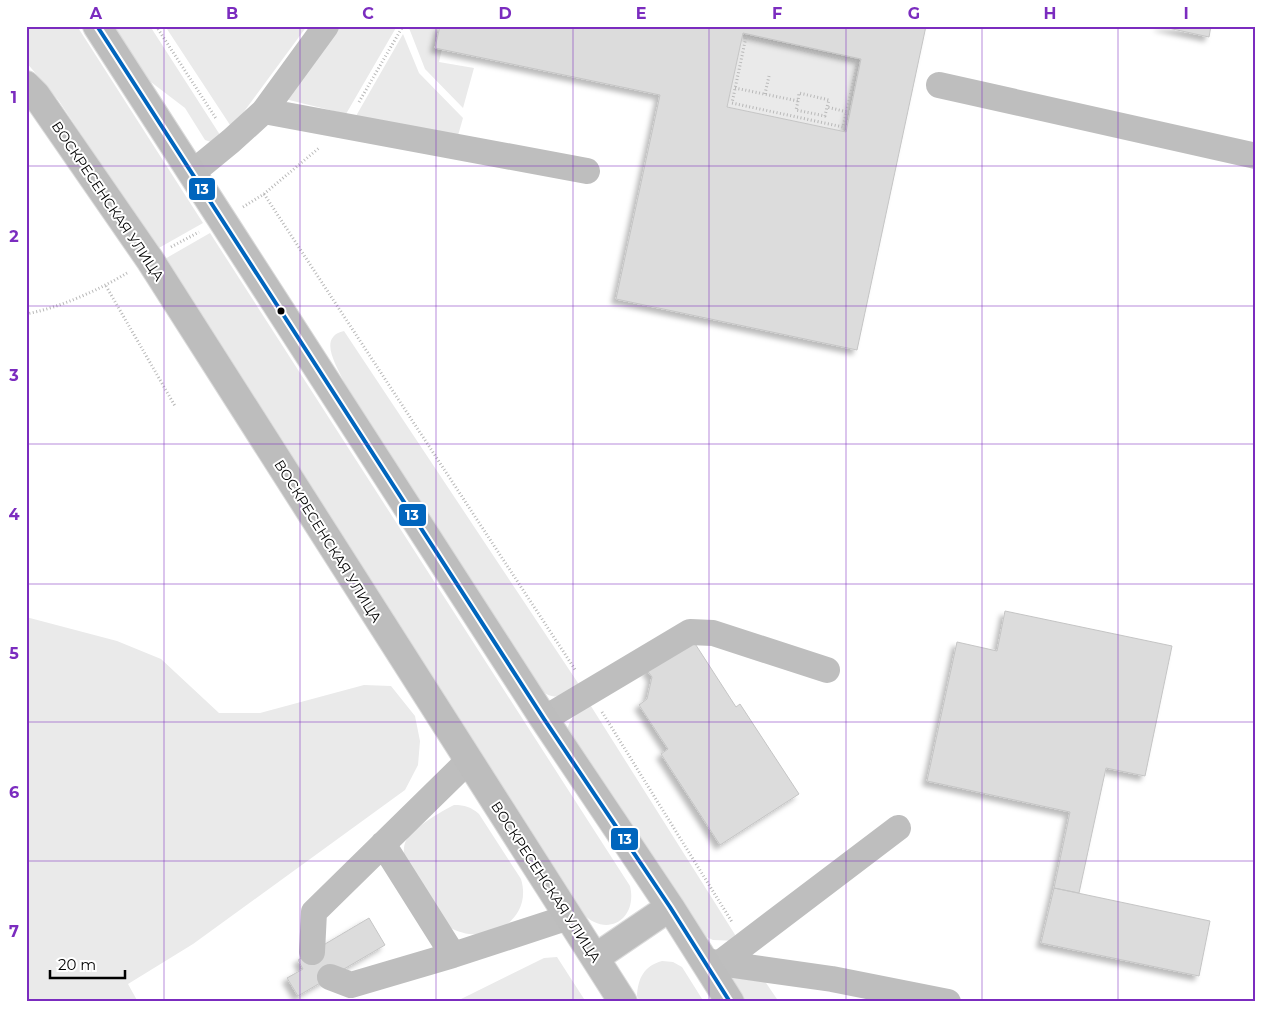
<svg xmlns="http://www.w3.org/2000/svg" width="1282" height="1028" font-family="Montserrat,sans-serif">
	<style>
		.green { fill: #eaeaea }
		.building { fill: #dcdcdc; stroke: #c5c5c5; fill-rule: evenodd; filter: url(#shadow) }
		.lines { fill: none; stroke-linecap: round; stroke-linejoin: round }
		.major-casing { stroke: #dbdbdb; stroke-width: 30 }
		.path { stroke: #b8b8b8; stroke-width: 3; stroke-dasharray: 1 2.5; stroke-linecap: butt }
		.minor { stroke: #bebebe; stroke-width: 26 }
		.major { stroke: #bdbdbd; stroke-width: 28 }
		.bus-1-casing { stroke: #fff; stroke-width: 8 }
		.bus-1 { stroke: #0065bd; stroke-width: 4 }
		.grid { fill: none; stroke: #7b2cbf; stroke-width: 1; stroke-opacity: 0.55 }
		.bus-dot { fill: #000; stroke: #fff; stroke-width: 2 }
		.labels { text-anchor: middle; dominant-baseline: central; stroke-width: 4; stroke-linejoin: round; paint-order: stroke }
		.street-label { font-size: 14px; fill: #000; stroke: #fff }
		.line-badge { stroke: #fff; stroke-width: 2 }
		.badge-label { font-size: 14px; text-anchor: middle; font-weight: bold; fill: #fff }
		.neatline { fill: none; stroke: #7b2cbf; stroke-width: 2 }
		.grid-label { font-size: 16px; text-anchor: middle; font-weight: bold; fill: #7b2cbf }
	</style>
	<defs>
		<filter id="shadow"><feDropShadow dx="-4.5" dy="4.5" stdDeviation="2.5" flood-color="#0004"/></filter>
	</defs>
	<rect width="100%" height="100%" fill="#fff"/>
	<path class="green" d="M 26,26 L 77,26 L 203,223 L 157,249 L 59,101 L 26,62 Z
		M 111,26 L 150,26 L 222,138 L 211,142 L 205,140 L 185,108 L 143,76 Z
		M 165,26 L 307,26 L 232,128 Z
		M 338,26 L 397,26 L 346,114 L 285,99 Z
		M 410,26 L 447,26 L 439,62 L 474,68 L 463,108 L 425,69 L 409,28 Z
		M 743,33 L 861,59 L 846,132 L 727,107 Z
		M 403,34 L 419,73 L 463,118 L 457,139 L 356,116 Z
		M 210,233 L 630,886 C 638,919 607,939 582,913 L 163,260 Z
		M 344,331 L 580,686 C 562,695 553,704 537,686 L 344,382 C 337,366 317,337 344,331 Z
		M 26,617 L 117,641 L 161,659 L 219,713 L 260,713 L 364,685 L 391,686 L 415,716 L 420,741 L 418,765 L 405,790 L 193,944 L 128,984 L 138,1002 L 26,1002 Z
		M 589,703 L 739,941 L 713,940 L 700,934 L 567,735 C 567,719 578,712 589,703 Z
		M 454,805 C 465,805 471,807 479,814 L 521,879 C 534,922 484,948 449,927 L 405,862 C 404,856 403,849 405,843 C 410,829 442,811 454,805 Z
		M 557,957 L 586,1002 L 455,1002 L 544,958 Z
		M 662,961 L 673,962 L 682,967 L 704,1002 L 640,1002 L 637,996 C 638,978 644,966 662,961 Z
		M 730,977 L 762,977 L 779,1002 L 742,1002 Z"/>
	<path class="building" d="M 440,26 L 926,26 L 857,350 L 616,299 L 660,95 L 435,48 ZM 743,33 L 861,59 L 846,132 L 727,107 Z
		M 1159,26 L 1211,26 L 1209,37 Z
		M 1005,611 L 1172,646 L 1145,776 L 1106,768 L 1079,893 L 1054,888 L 1070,812 L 927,781 L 957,642 L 997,651 Z
		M 692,639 L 736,707 L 740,704 L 799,794 L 720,845 L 661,754 L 668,749 L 639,705 L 647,699 L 652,677 L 646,669 Z
		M 1054,888 L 1210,921 L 1199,976 L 1041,943 Z
		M 369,918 L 385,945 L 298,996 L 287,978 L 303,969 L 298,960 Z"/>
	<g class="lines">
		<defs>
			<path id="major" d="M 97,26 L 544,719 L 670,907 L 730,1002
				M 26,85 L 36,95 L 150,260 L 623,1002
				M 595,958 L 670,907"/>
		</defs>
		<use href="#major" class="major-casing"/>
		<path class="path" d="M 156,26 L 217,120
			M 746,37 L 858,62 L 843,127 L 732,103 Z
			M 735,88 L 798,101 L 799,93 L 829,100 L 827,107 L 847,112
			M 765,94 L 769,76
			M 798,101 L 796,110 L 825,116 L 827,107
			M 359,102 L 403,26
			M 264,194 L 576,671
			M 243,207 L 264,194 L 319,148
			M 171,247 L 199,232
			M 106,286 L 175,406
			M 26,314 C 59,308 99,290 127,273
			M 602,712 L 732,922"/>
		<path class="minor" d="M 939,85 L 1256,156
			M 264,111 L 587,171
			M 192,173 L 231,141 L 264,111 L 326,26
			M 544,719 L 690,632 L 713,633 L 827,670
			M 383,844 L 453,955
			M 312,952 L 314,912 L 468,761
			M 705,961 L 832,979 L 948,1002
			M 720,963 L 898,828
			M 330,977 L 351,985 L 453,955 L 569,917"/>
		<use href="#major" class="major"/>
		<defs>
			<path id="bus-1" d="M 97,26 L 544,719 L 670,907 L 730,1002"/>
		</defs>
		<use href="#bus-1" class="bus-1-casing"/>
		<use href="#bus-1" class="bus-1"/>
	</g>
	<path class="grid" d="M 164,26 L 164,1002M 300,26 L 300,1002M 436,26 L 436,1002M 573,26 L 573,1002M 709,26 L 709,1002M 846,26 L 846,1002M 982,26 L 982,1002M 1118,26 L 1118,1002M 26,166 L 1256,166M 26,306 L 1256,306M 26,444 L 1256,444M 26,584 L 1256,584M 26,722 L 1256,722M 26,861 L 1256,861"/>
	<circle class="bus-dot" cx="281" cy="311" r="4.5"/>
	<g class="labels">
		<g class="street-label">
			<text transform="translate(108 201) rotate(56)">ВОСКРЕСЕНСКАЯ УЛИЦА</text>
			<text transform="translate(328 541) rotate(58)">ВОСКРЕСЕНСКАЯ УЛИЦА</text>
			<text transform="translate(546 882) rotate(57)">ВОСКРЕСЕНСКАЯ УЛИЦА</text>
		</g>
	</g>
	<g class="line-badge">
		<rect x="188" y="177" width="28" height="24" rx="5" fill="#0065bd"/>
		<rect x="398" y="503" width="29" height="24" rx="5" fill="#0065bd"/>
		<rect x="610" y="827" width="29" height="24" rx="5" fill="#0065bd"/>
	</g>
	<g class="badge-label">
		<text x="202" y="194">13</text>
		<text x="412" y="520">13</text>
		<text x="625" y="844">13</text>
	</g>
	<rect width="1282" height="1028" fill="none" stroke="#ffffff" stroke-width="55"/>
	<path d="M50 970v8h75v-8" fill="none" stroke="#000000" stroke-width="2.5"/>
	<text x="58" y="970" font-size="15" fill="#000000" stroke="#ffffff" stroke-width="4" paint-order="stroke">20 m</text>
	<rect x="28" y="28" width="1226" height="972" class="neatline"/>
	<g class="grid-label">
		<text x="96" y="19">A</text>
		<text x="232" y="19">B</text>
		<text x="368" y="19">C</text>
		<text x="505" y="19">D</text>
		<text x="641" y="19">E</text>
		<text x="777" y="19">F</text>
		<text x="914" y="19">G</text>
		<text x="1050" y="19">H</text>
		<text x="1186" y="19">I</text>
		<text x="14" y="103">1</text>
		<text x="14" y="242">2</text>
		<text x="14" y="381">3</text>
		<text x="14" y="520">4</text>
		<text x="14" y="659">5</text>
		<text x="14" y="798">6</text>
		<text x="14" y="937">7</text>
	</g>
</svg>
